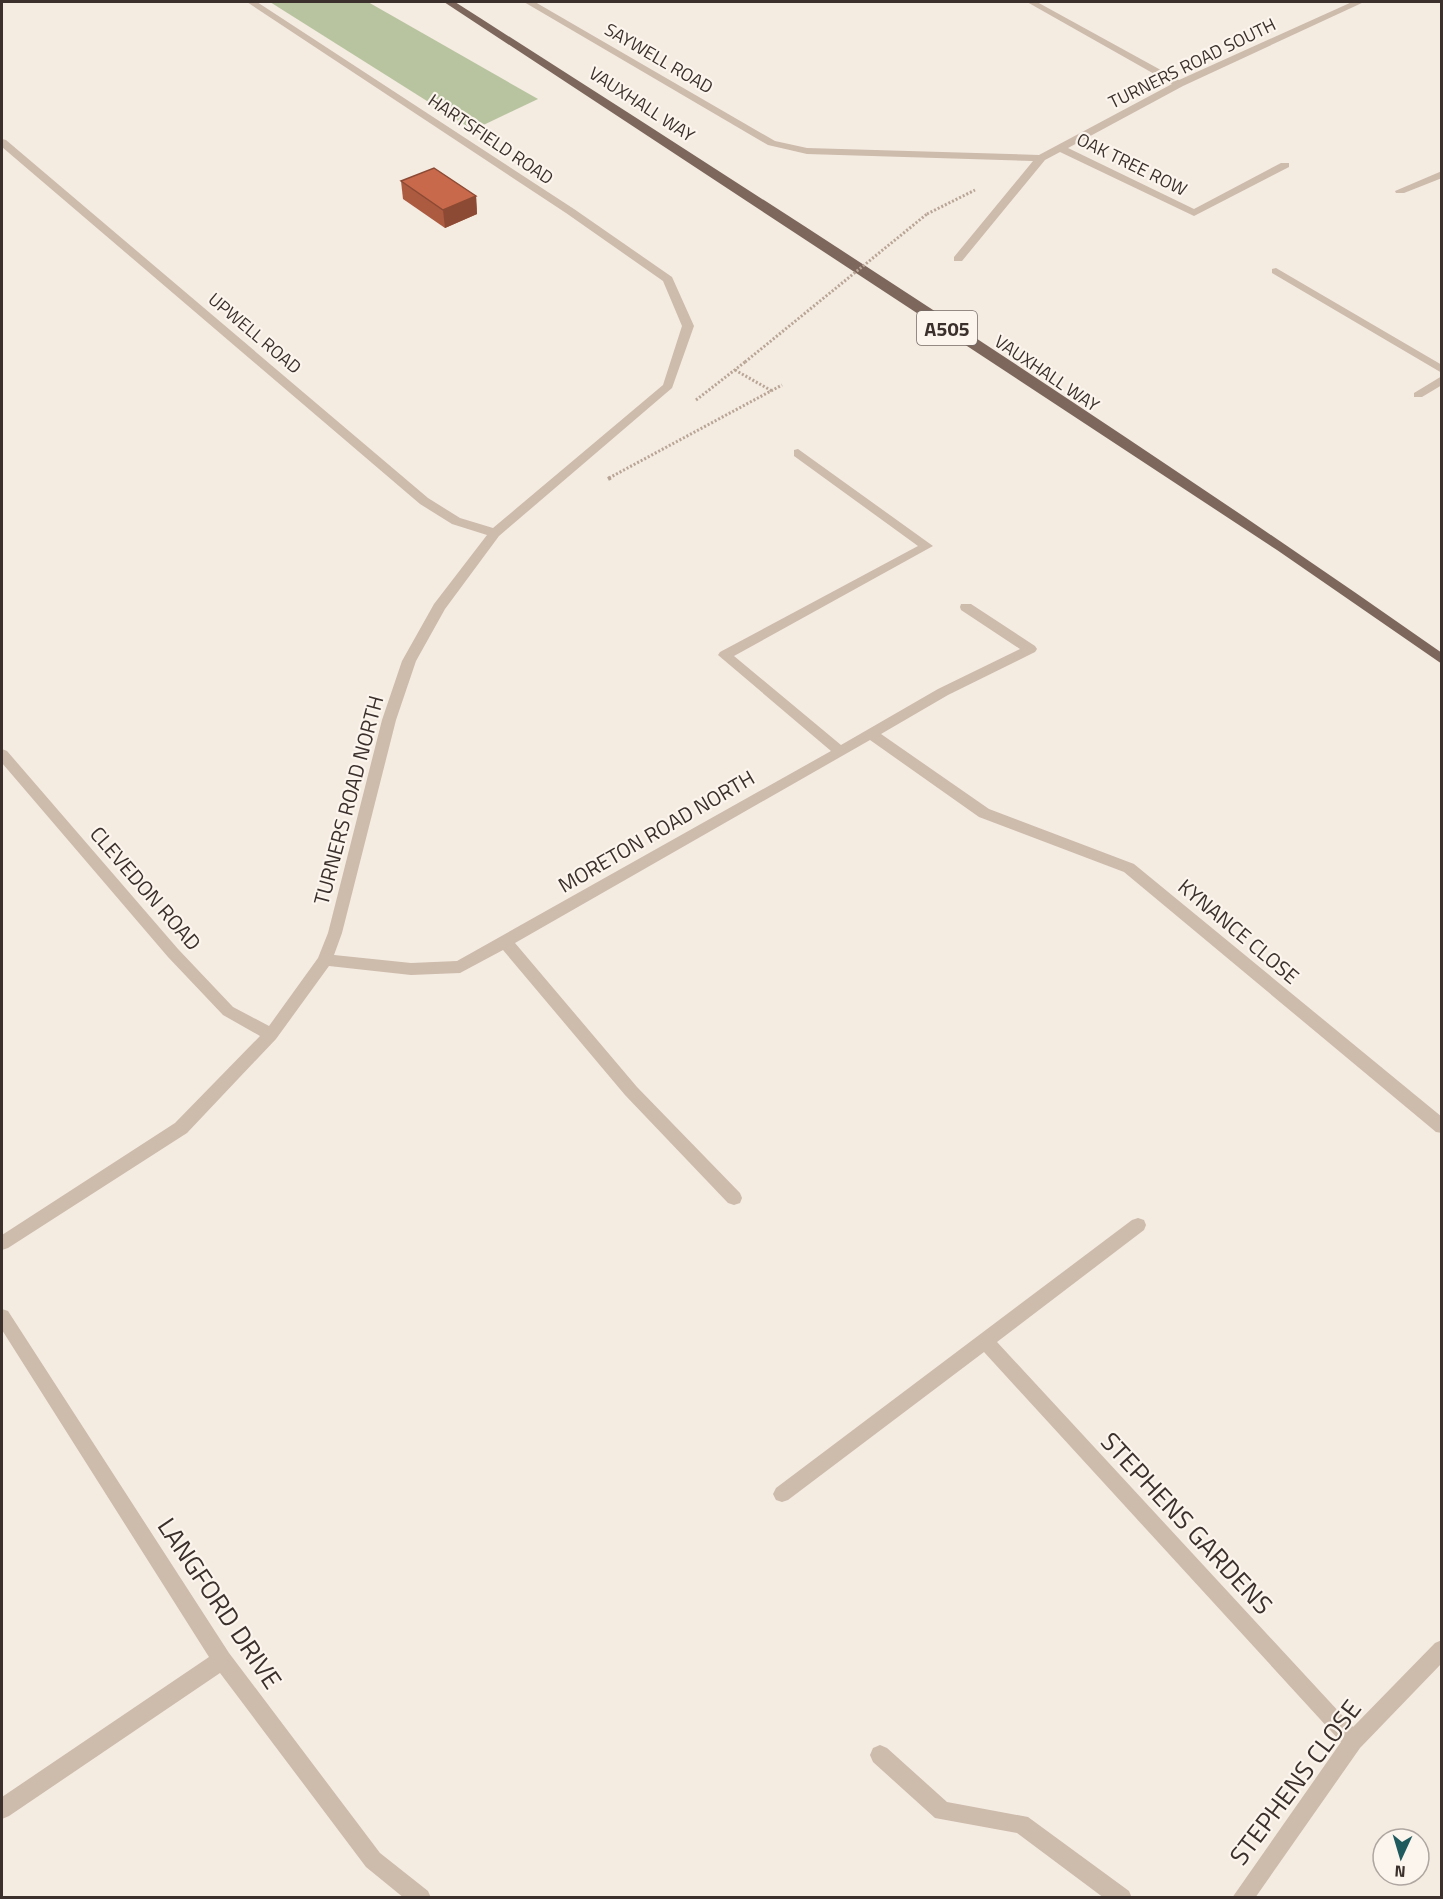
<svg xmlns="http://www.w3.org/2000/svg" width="1443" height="1899" font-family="'Titillium Web',sans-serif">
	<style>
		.green { fill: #b8c4a0 }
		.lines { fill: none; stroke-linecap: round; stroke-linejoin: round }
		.path-far1 { stroke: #b9a596; stroke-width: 3; stroke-dasharray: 2 2; stroke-linecap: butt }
		.path { stroke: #b9a596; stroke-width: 4; stroke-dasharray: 3 3; stroke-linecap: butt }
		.minor { fill: #cdbbac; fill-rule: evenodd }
		.major { fill: #7d675c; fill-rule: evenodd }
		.path-bridge { stroke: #b9a596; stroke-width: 3; stroke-dasharray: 2 2; stroke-linecap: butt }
		.wall { fill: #ac5a40 }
		.shaded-wall { fill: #8c4a34 }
		.building { fill: #c8694b; stroke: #8c4a34; stroke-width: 1.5 }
		.labels { text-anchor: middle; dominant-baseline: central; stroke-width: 4.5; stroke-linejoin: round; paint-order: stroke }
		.far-street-label { font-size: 18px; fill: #3b302b; stroke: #fbf5ee }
		.shield { fill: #fbf5ee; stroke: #756b66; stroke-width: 1.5 }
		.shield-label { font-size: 20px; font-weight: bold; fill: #3b302b }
		.street-label { font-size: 21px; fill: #3b302b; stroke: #fbf5ee }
		.near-street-label { font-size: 26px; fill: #3b302b; stroke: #fbf5ee }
	</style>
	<rect width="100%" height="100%" fill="#f4ebe1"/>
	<path class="green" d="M 270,2 L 368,2 L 538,99 L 473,130 Z"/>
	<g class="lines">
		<path class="path-far1" d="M 927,214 L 975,190
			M 735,370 L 772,391
			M 696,400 L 745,362
			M 609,478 L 782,385"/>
		<path class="path" d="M 608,479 L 612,477"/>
		<path class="minor" d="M 247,2 L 257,2 L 574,209 L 672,277 L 694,326 L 672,388 L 499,536 L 445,609 L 416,661 L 396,720 L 342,933 L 334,955 L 411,963 L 457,961 L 831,751 L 718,655 L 720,652 L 918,546 L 794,456 L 794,450 L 798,449 L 933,546 L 734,656 L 841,745 L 938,689 L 1020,649 L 961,610 L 960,607 L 961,604 L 971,604 L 1035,646 L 1037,649 L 1035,652 L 948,695 L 881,734 L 989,809 L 1134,864 L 1442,1117 L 1442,1133 L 1436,1132 L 1124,872 L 979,817 L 870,740 L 515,943 L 637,1087 L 740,1193 L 742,1198 L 740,1203 L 734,1205 L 728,1203 L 625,1095 L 503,950 L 460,973 L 411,975 L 329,966 L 276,1039 L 187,1133 L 8,1248 L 2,1250 L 2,1235 L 175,1123 L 260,1036 L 223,1015 L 168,957 L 2,763 L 2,749 L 7,751 L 178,949 L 233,1007 L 269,1026 L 318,958 L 328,933 L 382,720 L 402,661 L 434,604 L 487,535 L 452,524 L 420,504 L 2,147 L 2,139 L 6,140 L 428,498 L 460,518 L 493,528 L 663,385 L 682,326 L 663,281 L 566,213 Z
			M 524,2 L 535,2 L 775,141 L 807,148 L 1039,155 L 1172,84 L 1027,2 L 1037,2 L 1179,80 L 1352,2 L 1364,2 L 1183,86 L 1068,148 L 1194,209 L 1281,163 L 1289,163 L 1289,167 L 1194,216 L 1060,152 L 1045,160 L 962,261 L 954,261 L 954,257 L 1033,161 L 807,154 L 768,145 Z
			M 1442,171 L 1442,178 L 1404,193 L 1396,193 L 1395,191 Z
			M 1276,268 L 1442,365 L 1442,373 L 1272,273 L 1272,269 Z
			M 1442,376 L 1442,385 L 1422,397 L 1414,397 L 1414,393 Z
			M 1138,1218 L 1144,1220 L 1146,1225 L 1144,1230 L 997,1342 L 1353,1727 L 1435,1643 L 1442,1640 L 1442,1663 L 1360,1748 L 1255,1898 L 1232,1898 L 1341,1742 L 984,1352 L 788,1500 L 782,1502 L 776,1500 L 773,1494 L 776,1488 L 1132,1220 Z
			M 2,1309 L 8,1311 L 229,1653 L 380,1853 L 428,1891 L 431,1898 L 404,1898 L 366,1867 L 220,1673 L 9,1816 L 2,1819 L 2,1797 L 209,1657 L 2,1330 Z
			M 880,1745 L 887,1748 L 947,1802 L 1028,1817 L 1129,1891 L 1132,1898 L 1104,1898 L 1017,1833 L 935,1818 L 873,1762 L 870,1755 L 873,1748 Z"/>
		<path class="major" d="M 444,2 L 455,2 C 787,214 1119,427 1442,653 L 1442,664 L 1277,550 Z"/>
		<path class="path-bridge" d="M 745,362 L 927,214"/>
	</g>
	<path class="wall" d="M 401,181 L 476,196 L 477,214 L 445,228 L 403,199 Z"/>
	<path class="shaded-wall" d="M 476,196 L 477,214 L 445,228 L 443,210 Z"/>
	<path class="building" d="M 434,168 L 476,196 L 443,210 L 401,181 Z"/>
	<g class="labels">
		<g class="far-street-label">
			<text transform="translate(659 58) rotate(30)">SAYWELL ROAD</text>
			<text transform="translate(1192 63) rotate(-26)">TURNERS ROAD SOUTH</text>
			<text transform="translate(642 104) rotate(33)">VAUXHALL WAY</text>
			<text transform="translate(491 139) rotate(34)">HARTSFIELD ROAD</text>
			<text transform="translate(1132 164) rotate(26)">OAK TREE ROW</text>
			<text transform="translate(255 333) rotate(40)">UPWELL ROAD</text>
			<text transform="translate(1047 373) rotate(34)">VAUXHALL WAY</text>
		</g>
		<rect class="shield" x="917" y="311" width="60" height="34" rx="4.5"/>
		<g class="shield-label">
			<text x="947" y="328">A505</text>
		</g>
		<g class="street-label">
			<text transform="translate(348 800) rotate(-75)">TURNERS ROAD NORTH</text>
			<text transform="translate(656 831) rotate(-30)">MORETON ROAD NORTH</text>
			<text transform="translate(146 888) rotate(49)">CLEVEDON ROAD</text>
			<text transform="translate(1239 931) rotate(40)">KYNANCE CLOSE</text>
		</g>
		<g class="near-street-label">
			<text transform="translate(1187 1523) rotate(47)">STEPHENS GARDENS</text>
			<text transform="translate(220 1603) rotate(56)">LANGFORD DRIVE</text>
			<text transform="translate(1295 1782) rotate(-53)">STEPHENS CLOSE</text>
		</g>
	</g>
	<rect width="1443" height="1899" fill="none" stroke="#3b302b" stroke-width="6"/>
	<g transform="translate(1401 1857) rotate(184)"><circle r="28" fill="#fbf5ee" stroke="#aea6a0" stroke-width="1.5"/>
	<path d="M0-4.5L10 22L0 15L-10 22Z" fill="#1f5a5e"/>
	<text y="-9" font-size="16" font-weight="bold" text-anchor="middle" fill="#3b302b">N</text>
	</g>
</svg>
